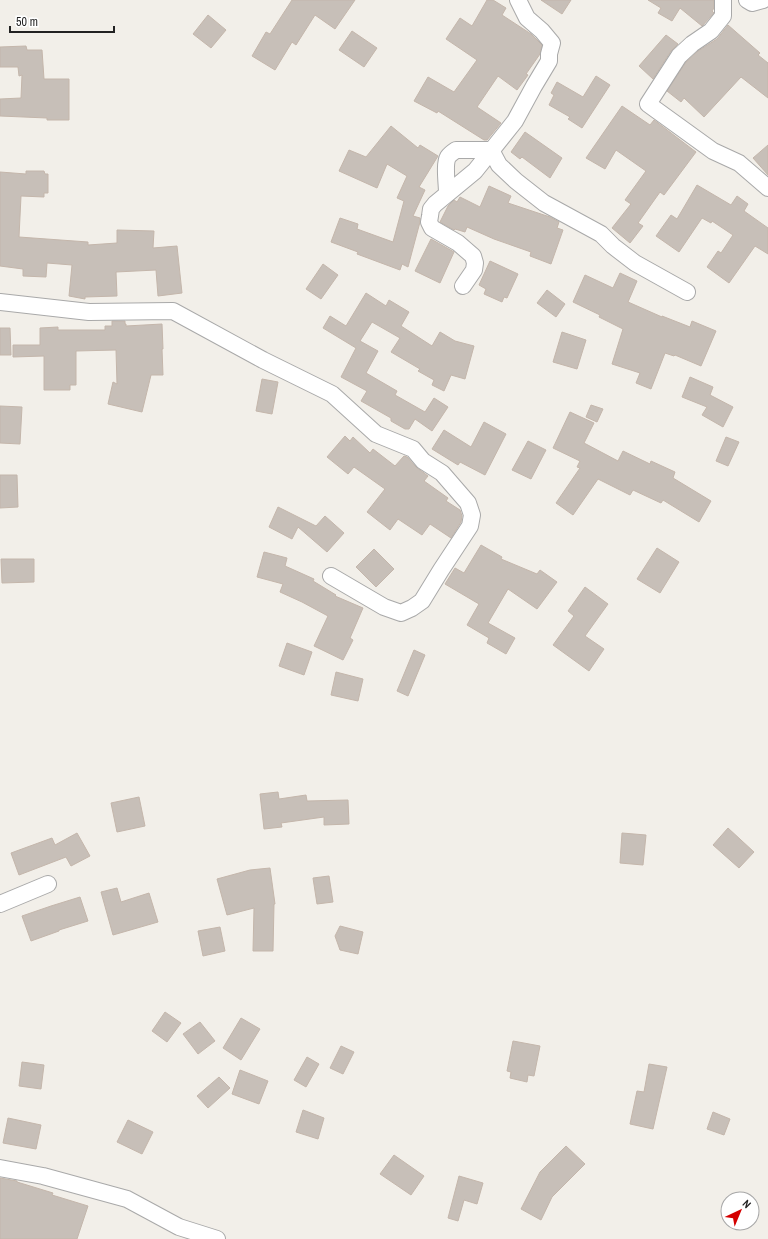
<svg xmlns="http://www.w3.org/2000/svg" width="768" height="1239" font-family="'Archivo Narrow',sans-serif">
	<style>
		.building { fill: #c7bfb8; stroke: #c4b6ab }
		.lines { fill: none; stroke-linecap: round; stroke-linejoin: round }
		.street-casing { stroke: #a9a9a9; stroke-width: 18 }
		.street { stroke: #fff; stroke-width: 16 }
	</style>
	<rect width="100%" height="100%" fill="#f2efe9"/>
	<path class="building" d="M 292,0 L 355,0 L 335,29 L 315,15 L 296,45 L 292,42 L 275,70 L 252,56 L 266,32 L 270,34 Z
		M 487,0 L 493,0 L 506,8 L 502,15 L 531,34 L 542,45 L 540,54 L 526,74 L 528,75 L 517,90 L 498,76 L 477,107 L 501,123 L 487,140 L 484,140 L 438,111 L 437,113 L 414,101 L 428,77 L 454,92 L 477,60 L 446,39 L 460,18 L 472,26 Z
		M 541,0 L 571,0 L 562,14 Z
		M 648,0 L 714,0 L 714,8 L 712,11 L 714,13 L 702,26 L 680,8 L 672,21 L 658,13 L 661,8 Z
		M 208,15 L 226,30 L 211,48 L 193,34 Z
		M 728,25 L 760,53 L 758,55 L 768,63 L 768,98 L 741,77 L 704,117 L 684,98 L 681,102 L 667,91 L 686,62 L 698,51 L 717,39 Z
		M 352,31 L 377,48 L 364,67 L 339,50 Z
		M 666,35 L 678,44 L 671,51 L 653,79 L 639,66 Z
		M 26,46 L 27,50 L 42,50 L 44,79 L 69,79 L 69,120 L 47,120 L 47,118 L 0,116 L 0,99 L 21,98 L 22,75 L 19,76 L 18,67 L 0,67 L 0,47 Z
		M 596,76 L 610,85 L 582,128 L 568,119 L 570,117 L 549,105 L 554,95 L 551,93 L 557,82 L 583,97 Z
		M 622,106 L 650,125 L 654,120 L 696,152 L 664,195 L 660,192 L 638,223 L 643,226 L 630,243 L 612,228 L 631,204 L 625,200 L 646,171 L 616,150 L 605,169 L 586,158 Z
		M 391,126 L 418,148 L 420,145 L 438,156 L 419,187 L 425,190 L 413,216 L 420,218 L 420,222 L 408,267 L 402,264 L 400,270 L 357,254 L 358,252 L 331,242 L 340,218 L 358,224 L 357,229 L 393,242 L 404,201 L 397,198 L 407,176 L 387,164 L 377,188 L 339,171 L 349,150 L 366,157 Z
		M 525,132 L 562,158 L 550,178 L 522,157 L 520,159 L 511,152 Z
		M 768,145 L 768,175 L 753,158 Z
		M 26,171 L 44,171 L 45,174 L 48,174 L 48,193 L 44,193 L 44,197 L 21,196 L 19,237 L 88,242 L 88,245 L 117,243 L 117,230 L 154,231 L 153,248 L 177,246 L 182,293 L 158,296 L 156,270 L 116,272 L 117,296 L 85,297 L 85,299 L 69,296 L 72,265 L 47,263 L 46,277 L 23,276 L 23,269 L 0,266 L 0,172 L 26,174 Z
		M 697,185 L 731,205 L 737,196 L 748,204 L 744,211 L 768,228 L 768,254 L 755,246 L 729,283 L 707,267 L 718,251 L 721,253 L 733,235 L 712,221 L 711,223 L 702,218 L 679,252 L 656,236 L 671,215 L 677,219 Z
		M 489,186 L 511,196 L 508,203 L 550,217 L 559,222 L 557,228 L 563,230 L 551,264 L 530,256 L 531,252 L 494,239 L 467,227 L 465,232 L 455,229 L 454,230 L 440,222 L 448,206 L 454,200 L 457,202 L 460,197 L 480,207 Z
		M 431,239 L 454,252 L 440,283 L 415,271 Z
		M 490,261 L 518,274 L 507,298 L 504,297 L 502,302 L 484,294 L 486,289 L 479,285 Z
		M 323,264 L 338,275 L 321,299 L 306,289 Z
		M 620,273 L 637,281 L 628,302 L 662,317 L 662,316 L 690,327 L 692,321 L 716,331 L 701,366 L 675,355 L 674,356 L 665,353 L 651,389 L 636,383 L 640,373 L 612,364 L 623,329 L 599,317 L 600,315 L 573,302 L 585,275 L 613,288 Z
		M 547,290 L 565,304 L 556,317 L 537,303 Z
		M 366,293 L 386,306 L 389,300 L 409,312 L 401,326 L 432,346 L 440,332 L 455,341 L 474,346 L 465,379 L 451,375 L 444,391 L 432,385 L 434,380 L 418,371 L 420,369 L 391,352 L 400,338 L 372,322 L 360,341 L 378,351 L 366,373 L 397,391 L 395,395 L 425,412 L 434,398 L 448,407 L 432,431 L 415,419 L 409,429 L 405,429 L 391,421 L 391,418 L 361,401 L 367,391 L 341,377 L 356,348 L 323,328 L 330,316 L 346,326 Z
		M 112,321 L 125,321 L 125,324 L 126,324 L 126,326 L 162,324 L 163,349 L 162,349 L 163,375 L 151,375 L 142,412 L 108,404 L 113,382 L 117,384 L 116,350 L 76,351 L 76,385 L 70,385 L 70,390 L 44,390 L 44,356 L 13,357 L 13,345 L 40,345 L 40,328 L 58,327 L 58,330 L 105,330 L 105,326 L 112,326 Z
		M 0,328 L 10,328 L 11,355 L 0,355 Z
		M 562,332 L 586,340 L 577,369 L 553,362 Z
		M 690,377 L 713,387 L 710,395 L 733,407 L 723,427 L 702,415 L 707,407 L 682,397 Z
		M 262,379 L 278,382 L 272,414 L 256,411 Z
		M 591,405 L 603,409 L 597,422 L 586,417 Z
		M 0,406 L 22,407 L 20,444 L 0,443 Z
		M 570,412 L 594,423 L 584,443 L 618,461 L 623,451 L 650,464 L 651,461 L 675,472 L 673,478 L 711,501 L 699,522 L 663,500 L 661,503 L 633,490 L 630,495 L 598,479 L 573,515 L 556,503 L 580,468 L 577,467 L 580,461 L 553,448 Z
		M 484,422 L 506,434 L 485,475 L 460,462 L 458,465 L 432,449 L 444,430 L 471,447 Z
		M 345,436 L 350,441 L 353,437 L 370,453 L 373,449 L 395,466 L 404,456 L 407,457 L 416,467 L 428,476 L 424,481 L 448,498 L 446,501 L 460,510 L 462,516 L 461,522 L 451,538 L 430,524 L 422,535 L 398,519 L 390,530 L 367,512 L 385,489 L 354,467 L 348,474 L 327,457 Z
		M 726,437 L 739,442 L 728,466 L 716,461 Z
		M 528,441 L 546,450 L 531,479 L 512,470 Z
		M 0,475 L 17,475 L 18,507 L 0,508 Z
		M 278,507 L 316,526 L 325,516 L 344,533 L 327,552 L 298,527 L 292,539 L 269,527 Z
		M 481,545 L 502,557 L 501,559 L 537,574 L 540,570 L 557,582 L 537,609 L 508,589 L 488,623 L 515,638 L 506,654 L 487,643 L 489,638 L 467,625 L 479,604 L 445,584 L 455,568 L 464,573 Z
		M 657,548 L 679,562 L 660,593 L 637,579 Z
		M 374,549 L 394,569 L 376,587 L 356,567 Z
		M 264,552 L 287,558 L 285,566 L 314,579 L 313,581 L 336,595 L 335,596 L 363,608 L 350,638 L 353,640 L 343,660 L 314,646 L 328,616 L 302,602 L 280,592 L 283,584 L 257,577 Z
		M 1,559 L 34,559 L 34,582 L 2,583 Z
		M 585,587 L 608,604 L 585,636 L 604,649 L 589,671 L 553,645 L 574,616 L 568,611 Z
		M 287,643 L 312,652 L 304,675 L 279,666 Z
		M 414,650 L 425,655 L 408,696 L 397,691 Z
		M 336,672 L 363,679 L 358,701 L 331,695 Z
		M 278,792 L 279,799 L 306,795 L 307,801 L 348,800 L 349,824 L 324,825 L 324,817 L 281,823 L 282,827 L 264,829 L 260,794 Z
		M 139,797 L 145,826 L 117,832 L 111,803 Z
		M 728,828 L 754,852 L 739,868 L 713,845 Z
		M 77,833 L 90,856 L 71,866 L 66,857 L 19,875 L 11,853 L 52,838 L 55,845 Z
		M 622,833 L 646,835 L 643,865 L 620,863 Z
		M 270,868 L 275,904 L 274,904 L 273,951 L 253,951 L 254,908 L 227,915 L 217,879 L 250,870 Z
		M 329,876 L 333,902 L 317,904 L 313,878 Z
		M 117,888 L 121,902 L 149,893 L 158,922 L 113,935 L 101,892 Z
		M 80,897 L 88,921 L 59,930 L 59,931 L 31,941 L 22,916 L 51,906 Z
		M 340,926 L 363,932 L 358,954 L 340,950 L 335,936 Z
		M 220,927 L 225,951 L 203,956 L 198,931 Z
		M 165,1012 L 181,1023 L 167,1042 L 152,1031 Z
		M 241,1018 L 260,1029 L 241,1060 L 223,1048 Z
		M 200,1022 L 215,1041 L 198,1054 L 183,1034 Z
		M 513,1041 L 540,1046 L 534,1076 L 528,1075 L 527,1082 L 510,1078 L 511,1072 L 507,1071 Z
		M 341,1046 L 354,1052 L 343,1074 L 330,1068 Z
		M 307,1057 L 319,1064 L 306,1087 L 294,1080 Z
		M 22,1062 L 44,1065 L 41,1089 L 19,1086 Z
		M 649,1064 L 667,1067 L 653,1129 L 630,1124 L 637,1091 L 644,1092 Z
		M 240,1070 L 268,1081 L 259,1104 L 232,1094 Z
		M 219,1077 L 230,1088 L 208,1108 L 197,1096 Z
		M 303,1110 L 324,1118 L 318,1139 L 296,1132 Z
		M 713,1112 L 730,1119 L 724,1135 L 707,1129 Z
		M 8,1118 L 41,1125 L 36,1149 L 3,1143 Z
		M 128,1120 L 153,1132 L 142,1154 L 117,1142 Z
		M 566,1146 L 585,1164 L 552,1197 L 541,1220 L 521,1209 L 540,1172 Z
		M 394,1155 L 424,1176 L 411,1195 L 380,1174 Z
		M 459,1176 L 483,1183 L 477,1204 L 464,1200 L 458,1221 L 448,1218 Z
		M 0,1178 L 17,1181 L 17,1182 L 53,1193 L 52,1195 L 88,1206 L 77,1239 L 0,1239 Z"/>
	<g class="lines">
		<defs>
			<path id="street" d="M 723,0 L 723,16 L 711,31 L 692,44 L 679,56 L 648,104 L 713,151 L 739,163 L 768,188
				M 747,0 L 752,3 L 763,0
				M 491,150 L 499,165 L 516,181 L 544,203 L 601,234 L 613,246 L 635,263 L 687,292
				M 447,193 C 447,184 444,164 448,157 C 450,154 453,152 456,150 L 491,150
				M 463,286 L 474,270 L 475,263 L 473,256 L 458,243 L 432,228 L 429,222 L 430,216 L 431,209 L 435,204 L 475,171 L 515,121 L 534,86 L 549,61 L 549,54 L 552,43 L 542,31 L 527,18 L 518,0
				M 0,302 L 89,312 L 173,311 L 263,360 L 332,394 L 376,434 L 413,449 L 423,461 L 442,473 L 468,503 L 472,515 L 470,526 L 441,570 L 422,601 L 412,608 L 401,613 L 384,607 L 331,576
				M 0,904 L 48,884
				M 0,1168 L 43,1176 L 127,1199 L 179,1227 L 217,1239"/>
		</defs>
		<use href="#street" class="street-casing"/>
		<use href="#street" class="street"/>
	</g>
	<g transform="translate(740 1211) rotate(44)"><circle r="19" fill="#ffffff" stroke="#a7a7a7"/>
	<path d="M0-3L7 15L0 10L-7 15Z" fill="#d40000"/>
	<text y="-6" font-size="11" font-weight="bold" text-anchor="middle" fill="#222222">N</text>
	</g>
	<path d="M10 26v6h104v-6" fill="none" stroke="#222222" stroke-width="2"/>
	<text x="16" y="26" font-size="12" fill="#222222" stroke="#ffffff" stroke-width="3" paint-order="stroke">50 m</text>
</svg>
